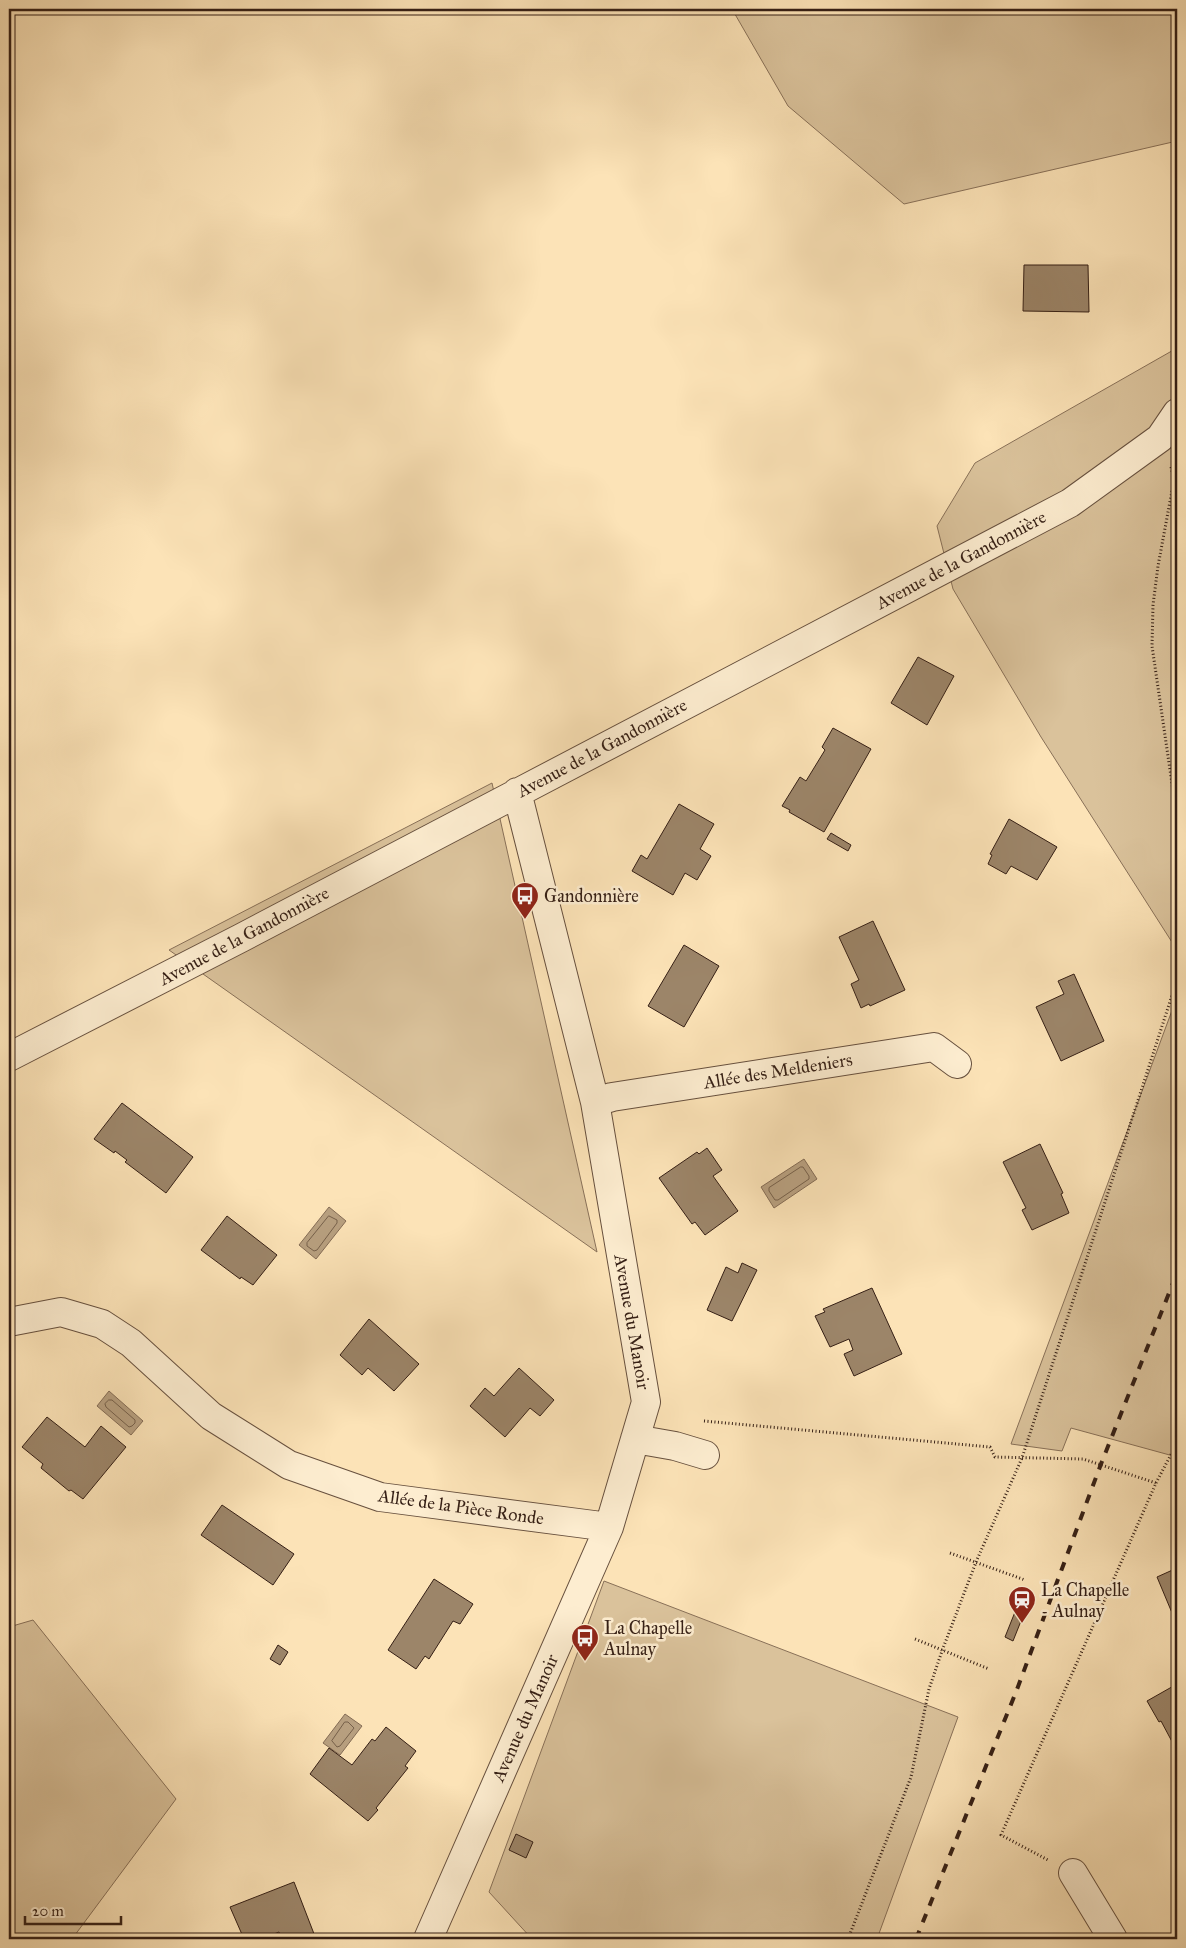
<svg xmlns="http://www.w3.org/2000/svg" width="1186" height="1948" font-family="'IM FELL Great Primer',serif">
	<style>
		.green { fill: #dac29b; stroke: #887058 }
		.water { fill: #b8a080; stroke: #846c55 }
		.lines { fill: none; stroke-linecap: round; stroke-linejoin: round }
		.shore { stroke: #76604a; stroke-width: 1 }
		.building { fill: #9c8569; stroke: #351f15 }
		.minor-casing { stroke: #67503e; stroke-width: 30 }
		.path { stroke: #351f15; stroke-width: 3; stroke-dasharray: 1 2.5; stroke-linecap: butt }
		.minor { stroke: #fdedd0; stroke-width: 28 }
		.rail { stroke: #351f15; stroke-width: 4; stroke-dasharray: 9 9; stroke-linecap: butt }
		.labels { text-anchor: middle; dominant-baseline: central; stroke-width: 5; stroke-linejoin: round; paint-order: stroke }
		.street-label { font-size: 18px; fill: #351f15; stroke: #fdedd0 }
		.poi-label { font-size: 18px; fill: #351f15; stroke: #fdedd0; text-anchor: start }
	</style>
	<rect width="100%" height="100%" fill="#fce3b7"/>
	<filter id="stains"><feTurbulence type="fractalNoise" baseFrequency=".004" numOctaves="4"/><feColorMatrix values="0 0 0 0 .2 0 0 0 0 .09 0 0 0 0 .02 0 0 0 .5 -.17"/></filter>
	<radialGradient id="worn" r=".72"><stop offset=".6" stop-color="#630" stop-opacity="0"/><stop offset="1" stop-color="#630" stop-opacity=".3"/></radialGradient>
	<path class="green" d="M 732,9 L 1177,9 L 1177,141 L 904,204 L 788,106 Z
		M 1177,348 L 1177,950 L 1041,737 L 953,589 L 937,526 L 975,463 Z
		M 492,783 L 597,1252 L 169,950 Z
		M 1177,997 L 1177,1457 L 1071,1428 L 1062,1451 L 1011,1444 Z
		M 604,1581 L 958,1717 L 877,1939 L 532,1939 L 489,1892 Z
		M 33,1620 L 176,1799 L 72,1939 L 9,1939 L 9,1627 Z"/>
	<path class="water" d="M 804,1159 L 817,1179 L 774,1208 L 761,1187 Z
		M 329,1207 L 346,1221 L 316,1259 L 299,1245 Z
		M 109,1391 L 143,1421 L 131,1435 L 97,1406 Z
		M 345,1714 L 362,1726 L 340,1755 L 323,1743 Z"/>
	<g class="lines">
		<path class="shore" d="M 801,1167 L 803,1167 L 809,1176 L 809,1179 L 778,1200 L 775,1200 L 769,1191 L 769,1188 Z
			M 329,1216 L 337,1220 L 337,1223 L 317,1250 L 314,1251 L 307,1246 L 307,1243 Z
			M 109,1400 L 112,1400 L 135,1420 L 135,1423 L 132,1426 L 129,1427 L 106,1407 L 105,1404 Z
			M 345,1722 L 348,1722 L 354,1728 L 340,1746 L 337,1747 L 332,1741 Z"/>
	</g>
	<path class="building" d="M 1024,265 L 1088,265 L 1089,312 L 1023,311 Z
		M 918,657 L 954,676 L 927,725 L 891,703 Z
		M 833,728 L 871,749 L 824,832 L 789,812 L 790,810 L 782,806 L 800,777 L 806,781 L 825,750 L 822,747 Z
		M 679,804 L 714,824 L 700,849 L 711,856 L 697,880 L 685,873 L 673,895 L 632,871 L 641,855 L 647,859 Z
		M 1009,819 L 1057,847 L 1037,880 L 1011,866 L 1006,874 L 988,864 L 992,855 L 990,854 Z
		M 831,833 L 851,845 L 848,851 L 827,839 Z
		M 873,921 L 905,990 L 870,1006 L 869,1004 L 861,1008 L 851,984 L 859,980 L 839,937 Z
		M 684,945 L 719,966 L 684,1027 L 648,1006 Z
		M 1074,974 L 1104,1041 L 1061,1061 L 1036,1007 L 1064,994 L 1058,981 Z
		M 122,1103 L 193,1157 L 166,1193 L 125,1162 L 127,1160 L 115,1151 L 114,1153 L 94,1139 Z
		M 1040,1144 L 1063,1193 L 1061,1194 L 1069,1213 L 1032,1230 L 1022,1210 L 1026,1208 L 1003,1162 Z
		M 707,1148 L 722,1170 L 713,1176 L 738,1211 L 705,1235 L 695,1222 L 692,1224 L 659,1178 L 697,1152 L 699,1154 Z
		M 227,1216 L 277,1255 L 253,1285 L 241,1277 L 240,1279 L 201,1250 Z
		M 742,1263 L 757,1270 L 732,1321 L 707,1310 L 726,1267 L 738,1273 Z
		M 872,1288 L 902,1354 L 854,1376 L 844,1354 L 853,1350 L 849,1339 L 830,1347 L 815,1316 L 825,1312 L 823,1309 Z
		M 369,1319 L 419,1364 L 394,1391 L 368,1368 L 362,1375 L 340,1355 Z
		M 519,1368 L 554,1400 L 540,1416 L 530,1408 L 505,1437 L 470,1406 L 485,1388 L 494,1396 Z
		M 47,1417 L 85,1447 L 101,1426 L 126,1447 L 83,1499 L 71,1490 L 69,1491 L 41,1468 L 43,1464 L 22,1447 Z
		M 222,1505 L 294,1554 L 273,1585 L 201,1535 Z
		M 1177,1568 L 1177,1619 L 1175,1620 L 1157,1577 Z
		M 434,1579 L 473,1604 L 460,1624 L 453,1621 L 429,1659 L 425,1656 L 416,1669 L 388,1650 Z
		M 1019,1602 L 1027,1606 L 1013,1641 L 1005,1637 Z
		M 278,1645 L 288,1652 L 280,1665 L 270,1659 Z
		M 1177,1684 L 1177,1751 L 1161,1721 L 1159,1722 L 1147,1701 Z
		M 386,1727 L 416,1751 L 405,1766 L 408,1768 L 376,1808 L 378,1810 L 368,1821 L 310,1774 L 329,1748 L 352,1765 L 372,1739 L 375,1741 Z
		M 516,1834 L 533,1842 L 526,1858 L 509,1850 Z
		M 294,1882 L 316,1939 L 282,1939 L 279,1932 L 261,1939 L 244,1939 L 230,1907 Z"/>
	<g class="lines">
		<defs>
			<path id="minor" d="M 9,1057 L 241,938 L 1070,503 L 1160,438 L 1177,413
				M 595,1102 L 612,1097 L 934,1047 L 957,1064
				M 9,1322 L 61,1312 L 102,1324 L 131,1343 L 211,1416 L 289,1465 L 380,1497 L 609,1527
				M 635,1439 L 675,1446 L 705,1455
				M 1073,1873 L 1113,1939
				M 428,1939 L 609,1527 L 646,1402 L 595,1102 L 517,792"/>
		</defs>
		<use href="#minor" class="minor-casing"/>
		<path class="path" d="M 1171,467 L 1174,480 L 1158,566 L 1153,605 L 1152,646 L 1177,818
			M 704,1421 L 990,1447 L 995,1457 L 1083,1459 L 1156,1483 L 1001,1835 L 1048,1860
			M 1156,1483 L 1177,1443
			M 950,1553 L 1025,1580
			M 915,1639 L 989,1669
			M 848,1939 L 911,1777 L 929,1689 L 942,1651 L 976,1562 L 1022,1458 L 1177,980"/>
		<use href="#minor" class="minor"/>
		<path class="rail" d="M 916,1939 L 1016,1692 L 1101,1464 L 1177,1273"/>
	</g>
	<defs>
		<symbol id="bus-pin" viewBox="-11 -11 22 30"><path d="M0 17L-7.5 6A9.5 9.5 0 1 1 7.5 6Z" fill="#8f2418" stroke="#fdedd0"/><path d="M-5-6H5V4H4V6H2V4H-2V6H-4V4H-5ZM-3.5-4V0h7V-4ZM-3.5 1.2v1.5H-2V1.2ZM2 1.2v1.5H3.5V1.2Z" fill="#fff"/></symbol>
		<symbol id="station-pin" viewBox="-11 -11 22 30"><path d="M0 17L-7.5 6A9.5 9.5 0 1 1 7.5 6Z" fill="#8f2418" stroke="#fdedd0"/><path d="M-3-6H3Q5-6 5-4V2Q5 4 3 4L4.5 6H3L1.5 4h-3L-3 6H-4.5L-3 4Q-5 4-5 2V-4Q-5-6-3-6ZM-3.5-4v3h7v-3ZM-3.5 1v1.5H-2V1ZM2 1v1.5H3.5V1Z" fill="#fff"/></symbol>
	</defs>
	<g fill-rule="evenodd">
		<use href="#bus-pin" x="509" y="880" width="32" height="43"/>
		<use href="#station-pin" x="1006" y="1584" width="32" height="43"/>
		<use href="#bus-pin" x="569" y="1622" width="32" height="43"/>
	</g>
	<g class="labels">
		<g class="street-label">
			<text transform="translate(961 560) rotate(-28)">Avenue de la Gandonnière</text>
			<text transform="translate(602 748) rotate(-28)">Avenue de la Gandonnière</text>
			<text transform="translate(244 936) rotate(-28)">Avenue de la Gandonnière</text>
			<text transform="translate(778 1071) rotate(-9)">Allée des Meldeniers</text>
			<text transform="translate(632 1322) rotate(80)">Avenue du Manoir</text>
			<text transform="translate(461 1507) rotate(8)">Allée de la Pièce Ronde</text>
			<text transform="translate(525 1718) rotate(-66)">Avenue du Manoir</text>
		</g>
		<g class="poi-label">
			<text x="544" y="896">Gandonnière</text>
			<text x="1041" y="1590">La Chapelle<tspan x="1041" dy="21">- Aulnay</tspan></text>
			<text x="604" y="1628">La Chapelle<tspan x="604" dy="21">Aulnay</tspan></text>
		</g>
	</g>
	<rect width="1186" height="1948" fill="none" stroke="#fce3b7" stroke-width="30"/>
	<rect x="10" y="10" width="1166" height="1928" fill="none" stroke="#351f15" stroke-width="2.5"/>
	<rect x="15" y="15" width="1156" height="1918" fill="none" stroke="#351f15"/>
	<path d="M25 1916v8h96v-8" fill="none" stroke="#351f15" stroke-width="2.5"/>
	<text x="32" y="1916" font-size="15" fill="#351f15" stroke="#fdedd0" stroke-width="4" paint-order="stroke">20 m</text>
	<rect width="100%" height="100%" filter="url(#stains)"/>
	<rect width="100%" height="100%" fill="url(#worn)"/>
</svg>
